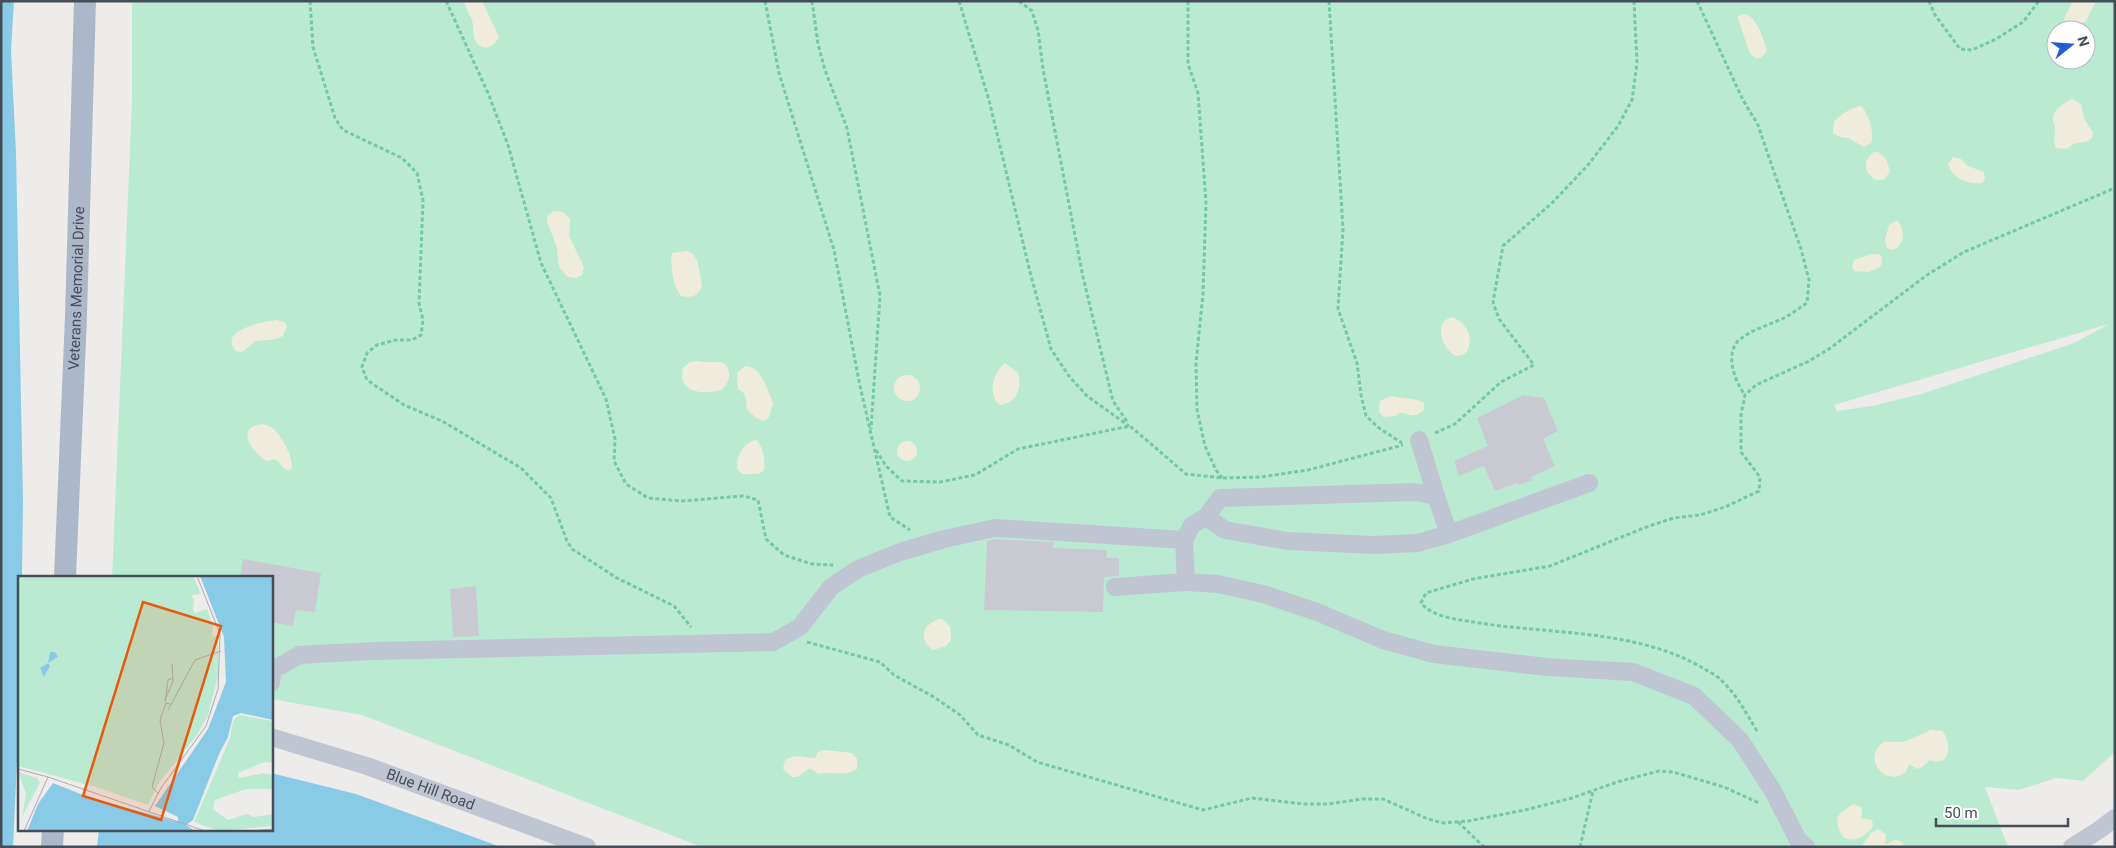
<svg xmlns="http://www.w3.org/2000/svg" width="2116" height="848" font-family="Roboto,sans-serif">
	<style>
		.green { fill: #baebd2; fill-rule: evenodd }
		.sand { fill: #f0ecdc }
		.water { fill: #89cae7 }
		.building { fill: #c9cad1 }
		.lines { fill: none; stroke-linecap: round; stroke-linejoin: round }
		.path { stroke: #74c7a7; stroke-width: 3; stroke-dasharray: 4 2.5; stroke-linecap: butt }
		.minor { stroke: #bfc6d1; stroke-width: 18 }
		.major { stroke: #acb8ca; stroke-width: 22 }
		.labels { text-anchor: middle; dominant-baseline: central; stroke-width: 4; stroke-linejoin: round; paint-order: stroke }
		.street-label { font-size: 15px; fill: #454d58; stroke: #fff }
		.inset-road { fill: none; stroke: #aaacb0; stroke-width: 1 }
		.view { fill: #e8590c; fill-opacity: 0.15; stroke: #e8590c; stroke-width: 2.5 }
		.inset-edge { fill: none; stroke: #454d58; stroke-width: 2.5 }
	</style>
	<rect width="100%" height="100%" fill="#eeeceb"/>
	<path class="green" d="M 132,1 L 2115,1 L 2115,752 L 2083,781 L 2056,778 L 2019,790 L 1985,787 L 2008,847 L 702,847 L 362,715 L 271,699 L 271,577 L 112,577 L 132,101 ZM 2056,30 L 2086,30 L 2086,60 L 2056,60 ZM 2109,324 L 2074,343 L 1921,394 L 1872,406 L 1837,411 L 1834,405 Z"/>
	<path class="sand" d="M 464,1 L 482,1 L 499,37 C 494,47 482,53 475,40 C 472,33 474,27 472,20 C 469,14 466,8 464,1 Z
		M 2073,1 L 2096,1 L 2086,21 L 2075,27 L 2066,23 L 2064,19 Z
		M 1744,14 C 1757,16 1763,39 1767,50 L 1761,58 C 1757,58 1754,58 1751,54 C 1749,52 1738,19 1738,16 Z
		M 2072,99 L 2081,104 L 2084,118 L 2093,133 L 2092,138 L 2088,141 L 2073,144 L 2067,149 L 2056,148 C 2053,142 2055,139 2055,132 C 2056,128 2054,124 2053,120 C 2052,110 2064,103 2072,99 Z
		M 1861,106 C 1868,113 1875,133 1871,143 L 1864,147 L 1848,138 L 1840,137 L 1833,133 L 1834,121 C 1842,114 1850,108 1861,106 Z
		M 1874,152 L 1879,152 L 1886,159 L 1890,171 L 1884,180 L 1875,180 L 1868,173 C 1864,165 1866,158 1874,152 Z
		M 1953,157 L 1961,159 L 1968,166 L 1984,172 L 1985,180 L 1982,183 C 1968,185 1952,178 1948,164 Z
		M 554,211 L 563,212 L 570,219 L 569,236 L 584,267 L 582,275 L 576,278 L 568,277 L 559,267 L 557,248 L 547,221 L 548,215 Z
		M 1897,220 C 1906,229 1905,248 1891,250 L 1887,248 L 1885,240 L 1889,225 Z
		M 687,251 C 700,254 700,276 702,287 C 696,297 692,298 681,296 C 673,285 670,267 672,253 Z
		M 1871,254 L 1879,254 L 1882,257 L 1881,266 L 1869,272 L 1854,271 L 1852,267 L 1854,260 Z
		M 1452,317 C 1467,323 1475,338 1466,353 C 1462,355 1458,357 1454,355 C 1443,349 1432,322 1452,317 Z
		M 276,320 L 284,322 L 287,326 L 283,336 L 276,339 L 256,341 L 242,352 L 236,351 C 217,330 263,322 276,320 Z
		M 698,361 C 708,364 717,360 725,364 C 732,374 730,381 722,390 C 704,395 677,393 683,368 L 690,362 Z
		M 1005,363 L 1018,373 C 1023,388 1016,403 1000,405 C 987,395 993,372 1005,363 Z
		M 745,366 C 761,366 767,389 773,403 L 769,417 L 764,421 L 756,418 L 747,409 C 746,400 747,393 738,389 L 737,373 Z
		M894 388a13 13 0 1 1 26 0a13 13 0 1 1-26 0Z
		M 1391,396 C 1401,399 1415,397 1424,403 L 1424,410 C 1411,420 1412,413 1399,413 L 1395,416 L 1384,417 L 1379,412 L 1380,401 Z
		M 263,424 C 265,425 269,426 271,427 C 280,432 296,461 291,470 C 282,471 282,463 275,459 L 266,461 C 252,452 234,426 263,424 Z
		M 757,440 C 764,450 765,458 764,470 L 758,474 L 742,474 L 737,469 C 736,456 744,441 757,440 Z
		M897 451a10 10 0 1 1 20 0a10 10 0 1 1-20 0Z
		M 939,619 L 944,620 L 950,627 L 951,640 L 946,646 L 933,650 C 918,639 922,625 939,619 Z
		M 1931,730 L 1942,731 C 1953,743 1950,768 1930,760 L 1922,767 L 1917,769 L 1909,764 C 1908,767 1907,772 1903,774 C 1885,785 1861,759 1884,742 L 1904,742 Z
		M 824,750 L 852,753 L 857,759 L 857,769 C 844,777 833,771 819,774 L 810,768 L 797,777 L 792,777 L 783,769 L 785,760 C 795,753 804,758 815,758 L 818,752 Z
		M 1854,804 L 1862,808 L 1861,818 L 1872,820 L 1873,826 C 1865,838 1845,848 1839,829 C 1838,825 1836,821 1838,817 C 1841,811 1849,807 1854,804 Z
		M 1878,829 L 1886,834 L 1885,845 L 1896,839 L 1902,842 L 1904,847 L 1861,847 L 1871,833 Z"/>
	<path class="water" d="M 1,1 L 14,1 L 11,50 L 16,153 L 23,499 L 22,577 L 19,577 L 19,716 L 13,847 L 1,847 Z
		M 271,773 L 356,794 L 501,847 L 97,847 L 99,829 L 271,829 Z"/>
	<path class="building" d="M 1523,395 L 1544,398 L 1558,431 L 1543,439 L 1555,466 L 1531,477 L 1532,480 L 1518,485 L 1517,483 L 1495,491 L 1484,466 L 1459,476 L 1454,461 L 1488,446 L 1477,418 Z
		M 996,539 L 1054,542 L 1053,548 L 1107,550 L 1106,558 L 1119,558 L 1119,576 L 1104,577 L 1103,612 L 984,610 L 987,541 Z
		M 243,559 L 321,573 L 315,612 L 296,610 L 293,626 L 271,622 L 271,577 L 240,577 Z
		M 476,586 L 479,636 L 453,637 L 450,589 Z"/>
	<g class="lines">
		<path class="path" d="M 310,1 L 313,47 L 335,118 L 343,130 L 402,158 L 417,173 L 423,200 L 419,303 L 423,320 L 421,335 L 412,340 L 396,340 L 377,345 L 367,353 L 362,367 L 367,380 L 404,405 L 442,421 L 521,468 L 551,498 L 567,541 L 572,549 L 617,578 L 674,606 L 691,627
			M 446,1 L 488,93 L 508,145 L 541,263 L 606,399 L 615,439 L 614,461 L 626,484 L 648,498 L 682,501 L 743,496 L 758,500 L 766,539 L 784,555 L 812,564 L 833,565
			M 765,1 L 779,73 L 834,250 L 860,386 L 890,517 L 910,530
			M 812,1 L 818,44 L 825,70 L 847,128 L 880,296 L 871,429
			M 959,1 L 989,100 L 1030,272 L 1051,349 L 1069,376 L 1087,396 L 1129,426
			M 1019,1 L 1032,11 L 1038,30 L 1043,69 L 1083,277 L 1113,401 L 1128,423
			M 1188,1 L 1188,64 L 1198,93 L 1206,202 L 1203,294 L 1196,363 L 1197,410 L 1205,446 L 1216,470 L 1222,478
			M 1329,1 L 1343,229 L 1338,309 L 1357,363 L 1361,395 L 1366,416 L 1379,428 L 1402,443
			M 1697,1 L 1743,100 L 1758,125 L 1773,169 L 1801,249 L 1809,280 L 1807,303 C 1799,308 1792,314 1784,318 C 1769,325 1750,330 1738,341 C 1725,355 1735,382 1745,395
			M 1929,1 L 1935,15 L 1960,49 L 1972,50 L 1996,39 L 2023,22 L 2039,1
			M 1435,433 L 1455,424 L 1501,382 L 1534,365 L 1499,319 L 1493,302 L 1503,246 L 1552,203 L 1588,165 L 1618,126 L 1632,100 L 1637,63 L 1634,1
			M 876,450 L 886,466 L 902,481 L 940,482 L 975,475 L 1018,449 L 1130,426 L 1186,474 L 1223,478 L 1261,477 L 1308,470 L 1403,445
			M 807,642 L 880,662 L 894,675 L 934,697 L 960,715 L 978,735 L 1009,745 L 1037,762 L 1203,810 L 1252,798 L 1304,804 L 1328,804 L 1363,799 L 1383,799 L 1428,819 L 1443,823 L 1468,821 L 1525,810 L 1572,798 L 1617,782 L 1659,771 L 1673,772 L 1724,787 L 1759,803
			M 1757,731 C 1746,713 1737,695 1722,681 C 1717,675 1709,672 1703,668 C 1633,628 1550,635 1473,622 C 1455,619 1433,617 1421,603 L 1426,593 L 1473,579 L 1550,566 L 1649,526 L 1674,518 L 1700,515 L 1725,507 L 1759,491 L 1760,477 L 1741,452 L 1741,415 L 1745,395 L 1756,385 L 1809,361 L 1829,349 L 1927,275 L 1964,252 L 2115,188
			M 1458,822 L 1484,847
			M 1580,847 L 1593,791"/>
		<g class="minor">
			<path d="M 1419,440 L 1436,496"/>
			<path d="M 1206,517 L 1225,530 L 1287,541 L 1374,545 L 1417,543 L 1449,534 L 1589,483"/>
			<path d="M 1184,540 L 1192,525 L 1206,517 L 1220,498 L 1415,492 L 1436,496 L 1449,534"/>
			<path d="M 1115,587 L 1186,582 L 1218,584 L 1263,594 L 1317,612 L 1383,640 L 1434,654 L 1547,667 L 1633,672 L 1694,696 L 1740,740 L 1773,791 L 1798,840 L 1806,847"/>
			<path d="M 271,683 L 273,670 L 299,655 L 373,651 L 773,642 L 800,627 L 831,587 L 858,569 L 900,552 L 944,539 L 995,528 L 1184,540 L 1186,582"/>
			<path id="s1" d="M 271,737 L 367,766 L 587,847"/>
			<path d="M 2072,847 L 2099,830 L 2115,818"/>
		</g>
		<g class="major">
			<path id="s2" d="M 65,577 L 76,316 L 85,1"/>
			<path d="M 52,847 L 53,829"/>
		</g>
	</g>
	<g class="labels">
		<g class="street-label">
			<text stroke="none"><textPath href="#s2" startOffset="289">Veterans Memorial Drive</textPath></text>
			<text stroke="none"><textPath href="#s1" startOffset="168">Blue Hill Road</textPath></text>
		</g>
	</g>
	<g transform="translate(18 576)">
		<rect width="255" height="255" fill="#eeeceb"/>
		<path d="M 0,0 L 175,0 L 183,18 L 173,19 L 176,24 L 175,34 L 178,37 L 189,33 L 195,51 L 194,60 L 200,60 L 200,100 L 190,139 L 179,159 L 141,207 L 130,229 L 78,211 L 0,190 ZM 221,139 L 255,145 L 255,187 L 246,186 L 220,197 L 221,202 L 245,197 L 255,199 L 255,213 L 228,213 L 197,224 L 195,233 L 210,244 L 229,238 L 236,241 L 255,238 L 255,250 L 201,255 L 176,246 L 212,162 L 215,145 ZM 0,196 L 19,202 L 22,207 L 4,241 L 8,217 Z" fill="#baebd2"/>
		<path d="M 182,0 L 255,0 L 255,144 L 223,137 L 215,140 L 210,161 L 201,178 L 175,244 L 168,249 L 177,255 L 9,255 L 20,228 L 35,207 L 70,221 L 160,246 L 160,241 L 137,230 L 190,153 L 208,106 L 206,61 ZM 32,76 L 37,76 L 40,81 L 30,87 L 32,90 L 26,101 L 22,92 L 30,87 Z" fill="#89cae7"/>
		<path class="inset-road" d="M 147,124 L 155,105 L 154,88M 147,126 L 150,104 L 155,102M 150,134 L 177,84 L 203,75M 0,193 L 30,201M 140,217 L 134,211 L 146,167 L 142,144 L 148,127 L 152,128M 131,235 L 143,212 L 188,150 L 200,113 L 202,58 L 179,0M 6,255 L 30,201 L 187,255M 231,255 L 255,253"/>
		<path class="view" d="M 125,26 L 203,50 L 143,244 L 65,220 Z"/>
		<rect width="255" height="255" class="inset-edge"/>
	</g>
	<rect width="2116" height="848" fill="none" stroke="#454d58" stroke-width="5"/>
	<g transform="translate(2071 45) rotate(73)"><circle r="24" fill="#ffffff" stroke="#b5b8bc"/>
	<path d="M0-4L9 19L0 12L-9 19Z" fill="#215cd3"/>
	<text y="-8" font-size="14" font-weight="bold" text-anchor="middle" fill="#454d58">N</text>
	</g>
	<path d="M1936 818v8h132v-8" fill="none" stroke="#454d58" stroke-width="2.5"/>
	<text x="1944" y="818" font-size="15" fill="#454d58" stroke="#ffffff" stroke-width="4" paint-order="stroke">50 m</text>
</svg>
